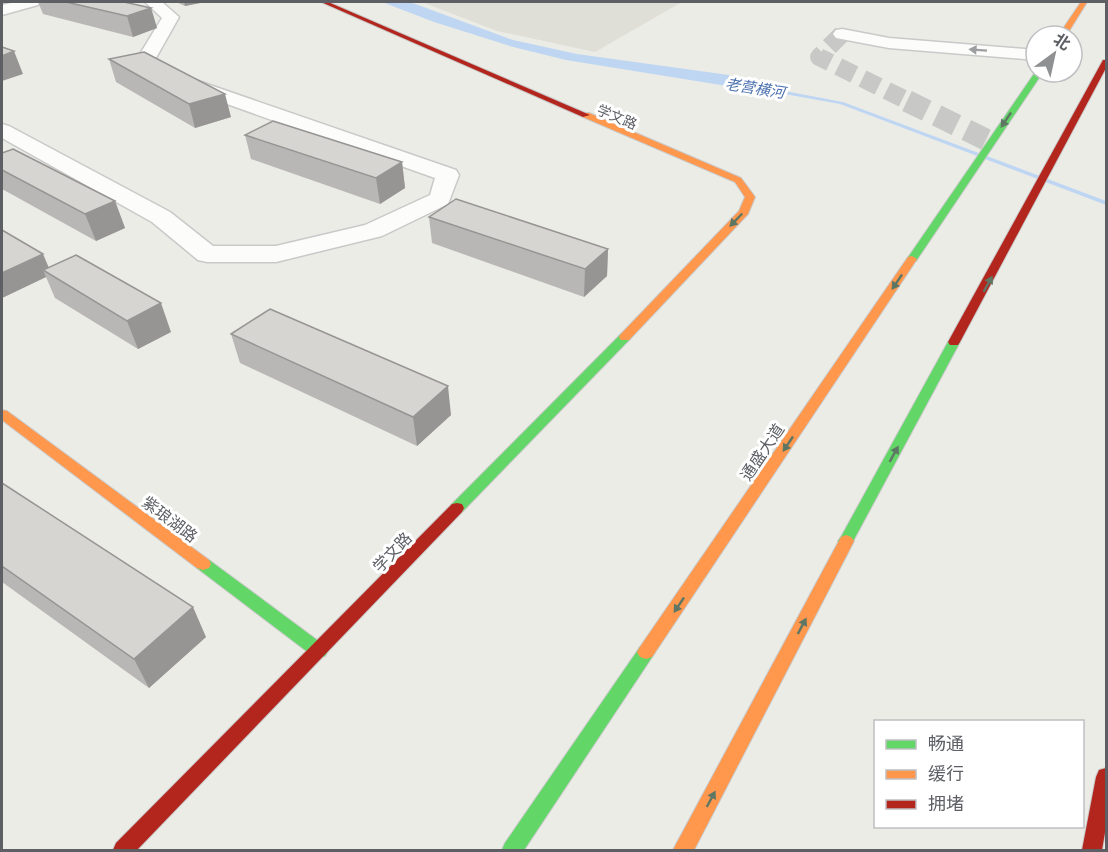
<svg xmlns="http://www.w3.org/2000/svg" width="1108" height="852" font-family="Quicksand,'Noto Sans SC',sans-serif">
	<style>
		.education { fill: #dfded7 }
		.water { fill: #bfd6f2 }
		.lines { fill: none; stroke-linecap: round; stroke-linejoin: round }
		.stream { fill: #bfd6f2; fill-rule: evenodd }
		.street-tunnel-far1 { stroke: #c8c9c6; stroke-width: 18; stroke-dasharray: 18 9; stroke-linecap: butt }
		.street-tunnel { stroke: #c8c9c6; stroke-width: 22; stroke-dasharray: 22 11; stroke-linecap: butt }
		.street-casing { stroke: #c9c9c9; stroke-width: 3 }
		.fast-casing { stroke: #c9caca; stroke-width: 2 }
		.slow-casing { stroke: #c9caca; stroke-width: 2 }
		.jam-casing { stroke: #c9caca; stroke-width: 2 }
		.street { fill: #fcfcfb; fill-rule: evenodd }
		.fast { fill: #63d668; fill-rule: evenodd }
		.slow { fill: #ff974d; fill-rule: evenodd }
		.jam { fill: #b3261e; fill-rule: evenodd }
		.wall { fill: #b8b7b5 }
		.shaded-wall { fill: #969593 }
		.building { fill: #d6d5d2; stroke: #969593; stroke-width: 1.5 }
		.oneway { fill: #9d9ea0 }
		.oneway2 { fill: #5e7765 }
		.labels { text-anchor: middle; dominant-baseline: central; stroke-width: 6; stroke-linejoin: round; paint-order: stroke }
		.far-street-label { font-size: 14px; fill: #5d5f64; stroke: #fff }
		.far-water-label { font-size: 15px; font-style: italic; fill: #4d72b0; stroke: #fff }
		.street-label { font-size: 16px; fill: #5d5f64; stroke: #fff }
	</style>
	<rect width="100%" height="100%" fill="#ecece7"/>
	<path class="education" d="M 422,2 L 682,2 L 595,52 L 497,31 Z"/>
	<path class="water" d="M 382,2 L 410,2 L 513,40 L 577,54 L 729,75 L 730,82 L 727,86 L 566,60 L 513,47 L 434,22 Z"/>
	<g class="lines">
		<path class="stream" d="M 720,79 L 843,102 L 1106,201 L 1106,205 L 840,104 L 718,82 L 718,80 Z"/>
		<path class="street-tunnel-far1" d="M 842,34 L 819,57 L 910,102"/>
		<path class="street-tunnel" d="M 907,101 L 991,142"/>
		<defs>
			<path id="street" d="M 16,2 L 40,2 L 38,5 L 2,15 L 2,5 Z
				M 145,2 L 162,2 L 179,17 L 152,65 L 456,170 L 459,175 L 448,204 L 382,236 L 276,262 L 207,262 L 198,260 L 152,222 L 2,138 L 2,124 L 9,126 L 170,212 L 213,246 L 276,246 L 365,225 L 430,195 L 435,178 L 134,71 L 132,67 L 162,18 Z
				M 842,29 L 889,38 L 1036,50 L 1036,60 L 889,48 L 836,38 L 833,34 L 836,30 Z"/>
			<path id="fast" d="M 1036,71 L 1043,72 L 916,261 L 908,261 L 907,259 Z
				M 625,333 L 629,334 L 631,337 L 629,340 L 462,512 L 452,512 L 450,508 L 452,504 L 621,334 Z
				M 954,338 L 960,342 L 851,545 L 846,547 L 841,545 L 838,541 L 841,537 L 948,342 Z
				M 203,558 L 209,560 L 325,646 L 328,651 L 325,656 L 319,658 L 313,656 L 197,568 L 195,564 L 197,560 Z
				M 646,645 L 652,647 L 655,652 L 652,657 L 524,850 L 502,850 L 505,843 L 640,647 Z"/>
			<path id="slow" d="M 1081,2 L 1087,2 L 1066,36 L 1058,36 Z
				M 583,113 L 589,113 L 741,178 L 755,197 L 748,214 L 629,340 L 621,340 L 619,337 L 621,334 L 739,211 L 745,197 L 735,182 L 583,117 Z
				M 912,256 L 917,259 L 652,657 L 646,659 L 640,657 L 637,652 L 640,647 L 908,257 Z
				M 2,410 L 7,411 L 209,560 L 211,564 L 209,568 L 203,570 L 197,568 L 2,420 Z
				M 846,535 L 851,537 L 854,541 L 694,850 L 673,850 L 841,537 Z"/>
			<path id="jam" d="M 321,2 L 328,2 L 590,115 L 583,117 Z
				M 1103,60 L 1106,60 L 1106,68 L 960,342 L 958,345 L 950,345 L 948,342 Z
				M 457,503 L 462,504 L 464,508 L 462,512 L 137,850 L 113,850 L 116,843 L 452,504 Z
				M 1106,768 L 1106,827 L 1102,850 L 1082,850 L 1096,777 L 1099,770 Z"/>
		</defs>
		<use href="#street" class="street-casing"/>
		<use href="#fast" class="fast-casing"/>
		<use href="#slow" class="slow-casing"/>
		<use href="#jam" class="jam-casing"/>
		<use href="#street" class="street"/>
		<use href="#fast" class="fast"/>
		<use href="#slow" class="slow"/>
		<use href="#jam" class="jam"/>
	</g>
	<path class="wall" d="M 38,2 L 124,2 L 151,8 L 157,28 L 133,37 L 43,14 Z
		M 176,2 L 205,2 L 185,6 Z
		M 109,59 L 231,117 L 195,128 L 116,82 Z
		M 245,135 L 402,162 L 405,188 L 380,204 L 251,159 Z
		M 2,153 L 115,201 L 125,228 L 96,241 L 2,189 Z
		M 429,217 L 608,249 L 607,276 L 584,297 L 432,243 Z
		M 2,230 L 49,268 L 171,332 L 138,349 L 55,298 L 46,277 L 2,298 Z
		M 231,334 L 451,415 L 417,446 L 240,363 Z
		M 2,483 L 206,637 L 149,688 L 2,582 Z"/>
	<path class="shaded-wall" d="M 184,2 L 205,2 L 185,6 Z
		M 151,8 L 157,28 L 133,37 L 127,16 Z
		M 14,51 L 23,74 L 2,81 L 2,56 Z
		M 225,94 L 231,117 L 195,128 L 189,104 Z
		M 402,162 L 405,188 L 380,204 L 376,178 Z
		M 115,201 L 125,228 L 96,241 L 85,214 Z
		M 608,249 L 607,276 L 584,297 L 585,269 Z
		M 43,254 L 52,275 L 43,270 L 46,277 L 2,298 L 2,273 Z
		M 161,303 L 171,332 L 138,349 L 127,321 Z
		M 448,386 L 451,415 L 417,446 L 413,417 Z
		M 193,607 L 206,637 L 149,688 L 134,659 Z"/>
	<path class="building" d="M 66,2 L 124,2 L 151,8 L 127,16 Z
		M 2,47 L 14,51 L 2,56 Z
		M 144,52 L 225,94 L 189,104 L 109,59 Z
		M 273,121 L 402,162 L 376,178 L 245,135 Z
		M 13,149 L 115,201 L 85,214 L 2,170 L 2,153 Z
		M 456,199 L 608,249 L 585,269 L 429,217 Z
		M 2,230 L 43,254 L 2,273 Z
		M 76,255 L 161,303 L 127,321 L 43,270 Z
		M 270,309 L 448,386 L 413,417 L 231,334 Z
		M 2,483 L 193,607 L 134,659 L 2,566 Z"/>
	<defs><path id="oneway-solid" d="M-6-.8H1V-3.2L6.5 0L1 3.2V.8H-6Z" transform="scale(1.5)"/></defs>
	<use class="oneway" href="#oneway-solid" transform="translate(978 50) rotate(-176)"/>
	<g class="oneway2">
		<use href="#oneway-solid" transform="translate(1006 120) rotate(124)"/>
		<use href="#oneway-solid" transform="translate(736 220) rotate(134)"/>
		<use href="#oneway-solid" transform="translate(897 282) rotate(124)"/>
		<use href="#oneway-solid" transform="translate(988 284) rotate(-61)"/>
		<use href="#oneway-solid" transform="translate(788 444) rotate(124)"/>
		<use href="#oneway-solid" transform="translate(894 454) rotate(-61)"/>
		<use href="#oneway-solid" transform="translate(679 605) rotate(124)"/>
		<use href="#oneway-solid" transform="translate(802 626) rotate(-62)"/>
		<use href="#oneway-solid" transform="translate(711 799) rotate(-62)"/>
	</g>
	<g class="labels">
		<g class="far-street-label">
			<text transform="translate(617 117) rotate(23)">学文路</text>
		</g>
		<g class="far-water-label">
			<text transform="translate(755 88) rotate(9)">老营横河</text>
		</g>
		<g class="street-label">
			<text transform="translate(762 452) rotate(-56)">通盛大道</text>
			<text transform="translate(170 519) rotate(37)">紫琅湖路</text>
			<text transform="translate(392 552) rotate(-46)">学文路</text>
		</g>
	</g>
	<rect width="1108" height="852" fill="none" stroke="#5d5f64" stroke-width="6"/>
	<rect x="874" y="720" width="210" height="108" fill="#ffffff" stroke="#bebfc1" stroke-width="1.5"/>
	<rect x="886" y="740" width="30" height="9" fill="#63d668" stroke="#bebfc1" stroke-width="1.5"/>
	<text x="928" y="750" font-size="18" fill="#5d5f64">畅通</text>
	<rect x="886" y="770" width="30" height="9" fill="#ff974d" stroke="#bebfc1" stroke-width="1.5"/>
	<text x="928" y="780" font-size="18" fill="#5d5f64">缓行</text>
	<rect x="886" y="800" width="30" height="9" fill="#b3261e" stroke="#bebfc1" stroke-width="1.5"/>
	<text x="928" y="810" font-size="18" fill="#5d5f64">拥堵</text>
	<g transform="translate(1054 54) rotate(33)"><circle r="28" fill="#ffffff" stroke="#bebfc1" stroke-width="1.5"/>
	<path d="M0-4.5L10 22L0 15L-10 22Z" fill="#8f9092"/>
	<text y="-9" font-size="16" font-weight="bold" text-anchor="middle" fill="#5d5f64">北</text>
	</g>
</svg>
